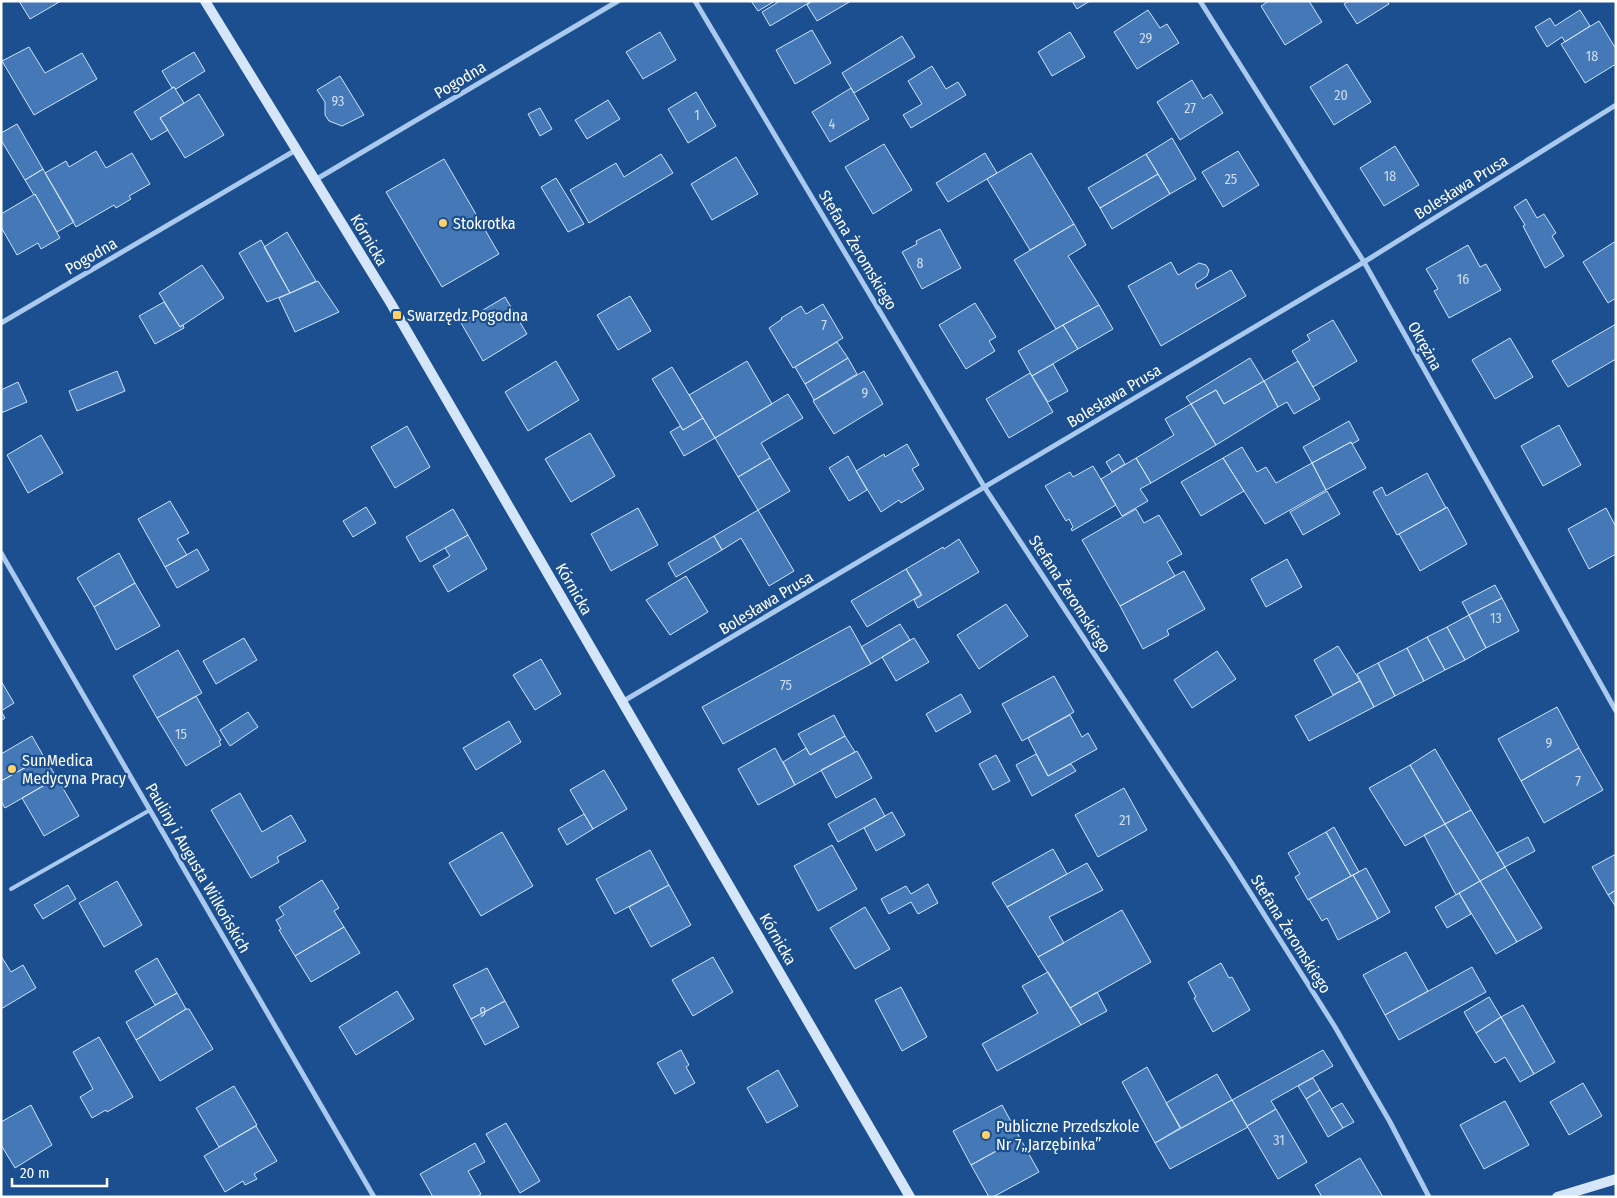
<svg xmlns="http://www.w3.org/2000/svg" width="1617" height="1198" font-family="'Fira Sans Condensed',sans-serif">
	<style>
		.building { fill: #4478b7; stroke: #cfe3fa }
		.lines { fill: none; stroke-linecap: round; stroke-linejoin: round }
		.lane { stroke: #a9c9ee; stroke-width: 4 }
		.street { stroke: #a9c9ee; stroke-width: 5 }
		.secondary { stroke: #d6e6fa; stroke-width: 10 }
		.poi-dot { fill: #ffd166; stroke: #1b4f8f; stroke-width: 2 }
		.labels { text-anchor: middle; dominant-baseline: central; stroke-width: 4.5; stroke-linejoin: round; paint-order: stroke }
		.number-label { font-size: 14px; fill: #d0dded }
		.street-label { font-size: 16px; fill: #fff; stroke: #1b4f8f }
		.poi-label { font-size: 16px; fill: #fff; stroke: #1b4f8f; text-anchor: start }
	</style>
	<rect width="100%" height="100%" fill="#1b4f8f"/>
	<path class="building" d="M 19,1 L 61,1 L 30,19 Z
		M 751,1 L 775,1 L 758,11 Z
		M 780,1 L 812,1 L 770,26 L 762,12 Z
		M 812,1 L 851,1 L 817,21 L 807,5 Z
		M 1072,1 L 1090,1 L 1077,9 Z
		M 1269,1 L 1309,1 L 1322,22 L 1285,45 L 1261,6 Z
		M 1349,1 L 1387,1 L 1389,4 L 1357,24 L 1344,4 Z
		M 1148,10 L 1160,28 L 1167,24 L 1179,43 L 1137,69 L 1114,32 Z
		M 1580,10 L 1590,26 L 1565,42 L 1562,37 L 1547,47 L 1535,27 L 1550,18 L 1555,26 Z
		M 1599,21 L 1616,49 L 1616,64 L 1585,83 L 1561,44 Z
		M 812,30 L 831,63 L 795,84 L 776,50 Z
		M 660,32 L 676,60 L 643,79 L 626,52 Z
		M 1070,32 L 1085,57 L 1052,76 L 1038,52 Z
		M 902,36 L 915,57 L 854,93 L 842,73 Z
		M 29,47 L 45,73 L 82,53 L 97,79 L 34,115 L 2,61 Z
		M 194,52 L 205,71 L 176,89 L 174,87 L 172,88 L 162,71 Z
		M 1347,64 L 1371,102 L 1334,125 L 1310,87 Z
		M 932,66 L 946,89 L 958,82 L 966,95 L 911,128 L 903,115 L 922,104 L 908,81 Z
		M 340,76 L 364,115 L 342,126 L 329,121 L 325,115 L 325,102 L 317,90 Z
		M 1192,80 L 1203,99 L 1211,94 L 1223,113 L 1180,140 L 1157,102 Z
		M 174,87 L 184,103 L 160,118 L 168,130 L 151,140 L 134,112 Z
		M 851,88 L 869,119 L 830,142 L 812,112 Z
		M 696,92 L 716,126 L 688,143 L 668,109 Z
		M 199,94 L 224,135 L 185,158 L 160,118 Z
		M 608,100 L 620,119 L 587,139 L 575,120 Z
		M 540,108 L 552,129 L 540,136 L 528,114 Z
		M 17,124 L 43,169 L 25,180 L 1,140 L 1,133 Z
		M 1172,138 L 1196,179 L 1170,194 L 1146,154 Z
		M 884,144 L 912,190 L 873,214 L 845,167 Z
		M 1395,146 L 1419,185 L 1384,206 L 1360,168 Z
		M 96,151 L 106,168 L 132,153 L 150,184 L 129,196 L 131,199 L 116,208 L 114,205 L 76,227 L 45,173 L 66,161 L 69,167 Z
		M 1238,151 L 1259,185 L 1223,207 L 1202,172 Z
		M 985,153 L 997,173 L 948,202 L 936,183 Z
		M 1031,153 L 1074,224 L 1030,250 L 987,179 Z
		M 661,154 L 673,173 L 589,223 L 570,190 L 616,163 L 624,177 Z
		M 1146,154 L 1158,174 L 1100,208 L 1088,188 Z
		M 736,157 L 758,194 L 712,220 L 691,184 Z
		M 444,159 L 499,254 L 442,287 L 386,192 Z
		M 43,169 L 74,222 L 57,232 L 35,194 L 34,195 L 25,180 Z
		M 1158,174 L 1170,194 L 1112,229 L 1100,208 Z
		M 556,178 L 584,224 L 568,232 L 541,187 Z
		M 35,194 L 60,238 L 41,249 L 38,243 L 17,255 L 1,227 L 1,214 Z
		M 1526,199 L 1537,218 L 1544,214 L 1556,233 L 1552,236 L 1564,256 L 1545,268 L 1523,226 L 1525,225 L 1514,207 Z
		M 1074,224 L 1086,245 L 1068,256 L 1099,305 L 1056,329 L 1014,260 Z
		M 940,229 L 961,268 L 922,289 L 902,252 L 917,244 L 916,241 Z
		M 287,232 L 316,281 L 290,293 L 264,247 Z
		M 261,240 L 290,293 L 267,302 L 239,253 Z
		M 1616,241 L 1616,298 L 1608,303 L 1583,262 Z
		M 1468,245 L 1480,267 L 1486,264 L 1501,290 L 1449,318 L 1434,291 L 1438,289 L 1426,269 Z
		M 1171,262 L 1178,275 L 1199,263 L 1206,265 L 1209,270 L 1207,276 L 1195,284 L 1197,289 L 1231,270 L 1246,296 L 1161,346 L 1128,286 Z
		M 202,265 L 224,298 L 180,327 L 159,293 Z
		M 318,281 L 339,312 L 295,332 L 279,298 Z
		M 630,296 L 651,331 L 618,350 L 597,315 Z
		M 505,297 L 527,334 L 483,361 L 461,323 Z
		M 164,302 L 180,327 L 183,325 L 184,328 L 155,344 L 139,316 Z
		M 975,303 L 996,337 L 989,341 L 995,351 L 966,369 L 939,325 Z
		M 823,304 L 843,338 L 793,368 L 769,328 L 782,319 L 781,318 L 801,306 L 806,314 Z
		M 1099,305 L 1113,329 L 1078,349 L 1063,325 Z
		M 1333,320 L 1357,361 L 1313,387 L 1292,351 L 1310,340 L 1307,335 Z
		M 1616,324 L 1616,359 L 1568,387 L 1552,361 Z
		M 1063,325 L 1078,349 L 1032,376 L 1018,351 Z
		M 1510,338 L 1533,377 L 1495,399 L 1472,360 Z
		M 837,342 L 848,358 L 805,384 L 795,367 Z
		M 848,358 L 857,374 L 814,400 L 805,384 Z
		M 1250,358 L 1264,381 L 1224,404 L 1216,390 L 1191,404 L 1186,397 Z
		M 556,361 L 579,400 L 528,431 L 505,392 Z
		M 747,361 L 772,404 L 715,438 L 689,395 Z
		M 1298,361 L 1320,399 L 1294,414 L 1287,402 L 1278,407 L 1264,381 Z
		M 1053,364 L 1068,391 L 1048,402 L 1032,376 Z
		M 672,367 L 703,418 L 683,430 L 652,379 Z
		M 117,371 L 125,391 L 77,411 L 69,391 Z
		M 864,371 L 883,404 L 834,434 L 813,401 Z
		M 1030,373 L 1053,412 L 1009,438 L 986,399 Z
		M 1264,381 L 1278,407 L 1216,445 L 1191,404 L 1216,390 L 1224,404 Z
		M 18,382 L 27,402 L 1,413 L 1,390 Z
		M 788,394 L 803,418 L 761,443 L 770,458 L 738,477 L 715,438 Z
		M 1191,404 L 1216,445 L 1151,483 L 1136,458 L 1174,435 L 1165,419 Z
		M 703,418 L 715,438 L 684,456 L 670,432 L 680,426 L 683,430 Z
		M 1349,421 L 1359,440 L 1352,444 L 1351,442 L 1312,463 L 1303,447 Z
		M 1559,425 L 1581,465 L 1543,486 L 1521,446 Z
		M 407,426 L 430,467 L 395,488 L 371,447 Z
		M 590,433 L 615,476 L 571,502 L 545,459 Z
		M 41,435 L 63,473 L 28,493 L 7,455 Z
		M 1351,442 L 1366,468 L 1326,490 L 1312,463 Z
		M 907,444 L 919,465 L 912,469 L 924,489 L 901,503 L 899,500 L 881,512 L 856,471 L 884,454 L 885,457 Z
		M 1242,447 L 1257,472 L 1266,467 L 1276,483 L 1312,463 L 1326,490 L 1265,524 L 1223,458 Z
		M 1119,454 L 1125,464 L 1112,472 L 1106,462 Z
		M 848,456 L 867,490 L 849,501 L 829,468 Z
		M 770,458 L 790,491 L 758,510 L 738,477 Z
		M 1136,458 L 1151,483 L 1140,489 L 1148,501 L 1122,516 L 1101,479 Z
		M 1223,458 L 1244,491 L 1201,516 L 1181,482 Z
		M 1093,466 L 1116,505 L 1072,531 L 1071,529 L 1073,527 L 1069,519 L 1066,521 L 1045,486 L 1070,472 L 1073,477 Z
		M 1427,473 L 1446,508 L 1397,535 L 1373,492 L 1382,487 L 1386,496 Z
		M 1327,491 L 1340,514 L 1303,535 L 1290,512 Z
		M 170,501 L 189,533 L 177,539 L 187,555 L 165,567 L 138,519 Z
		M 366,507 L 376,523 L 353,537 L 343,521 Z
		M 1447,507 L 1467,544 L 1420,571 L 1399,534 Z
		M 638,508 L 658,545 L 611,571 L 591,534 Z
		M 1606,508 L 1616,527 L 1616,554 L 1589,569 L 1568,529 Z
		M 453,509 L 468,535 L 420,562 L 406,537 Z
		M 1136,509 L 1144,523 L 1159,515 L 1182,554 L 1167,562 L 1175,576 L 1120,606 L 1082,540 Z
		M 758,510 L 794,571 L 769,586 L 741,538 L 722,550 L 714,536 Z
		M 468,535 L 487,569 L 448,592 L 433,566 L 450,556 L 445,548 Z
		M 714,536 L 722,550 L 676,577 L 668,563 Z
		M 959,539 L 979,572 L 918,608 L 914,600 L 922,595 L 906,569 L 943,547 L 944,549 Z
		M 197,549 L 209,570 L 177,588 L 165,567 Z
		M 119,553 L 135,583 L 94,607 L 77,578 Z
		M 1287,559 L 1302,587 L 1266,607 L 1251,579 Z
		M 906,569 L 921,595 L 867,627 L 851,601 Z
		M 1184,571 L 1205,609 L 1167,630 L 1169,635 L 1143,649 L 1120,606 Z
		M 686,576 L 708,612 L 670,635 L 646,600 Z
		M 135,583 L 160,626 L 116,650 L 94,607 Z
		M 1495,585 L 1502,598 L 1469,615 L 1462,602 Z
		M 1502,598 L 1519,631 L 1486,648 L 1469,615 Z
		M 1006,604 L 1028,636 L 979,669 L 957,635 Z
		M 1469,615 L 1486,648 L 1465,660 L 1447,627 Z
		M 900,624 L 910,640 L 871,664 L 861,647 Z
		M 850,626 L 871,664 L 723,744 L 702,707 Z
		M 1447,627 L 1465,660 L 1445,670 L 1427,637 Z
		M 1427,637 L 1445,670 L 1424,681 L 1407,648 Z
		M 244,638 L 257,660 L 216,684 L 203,661 Z
		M 914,638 L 929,662 L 896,681 L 882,657 Z
		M 1338,646 L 1360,681 L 1333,695 L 1314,660 Z
		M 1407,648 L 1424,681 L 1395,696 L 1378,663 Z
		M 178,650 L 202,693 L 157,718 L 133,676 Z
		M 1217,651 L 1236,679 L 1192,708 L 1174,680 Z
		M 541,659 L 561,694 L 535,710 L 513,675 Z
		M 1378,663 L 1395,696 L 1374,707 L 1357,674 Z
		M 1054,676 L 1074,712 L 1022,741 L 1002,704 Z
		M 1,681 L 14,703 L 1,711 L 5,718 L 1,721 Z
		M 1360,681 L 1374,707 L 1309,741 L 1295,716 Z
		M 961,694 L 971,712 L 936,732 L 926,714 Z
		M 196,696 L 221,740 L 219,741 L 221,745 L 186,766 L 157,718 Z
		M 1557,707 L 1579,748 L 1521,781 L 1498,739 Z
		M 248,712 L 258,727 L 230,746 L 220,730 Z
		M 834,715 L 845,736 L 810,755 L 798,734 Z
		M 1070,715 L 1082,737 L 1088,733 L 1097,749 L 1048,776 L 1028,738 Z
		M 509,721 L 521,742 L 476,770 L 463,748 Z
		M 32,736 L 44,757 L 1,781 L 1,754 Z
		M 845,736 L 855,752 L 795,785 L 783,762 L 806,748 L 810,755 Z
		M 775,748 L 795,785 L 758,805 L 738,769 Z
		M 1579,748 L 1603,790 L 1544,823 L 1521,781 Z
		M 1435,749 L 1471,810 L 1445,824 L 1410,765 Z
		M 857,751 L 872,778 L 836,798 L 821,770 Z
		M 1036,754 L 1048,776 L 1071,764 L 1076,771 L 1032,796 L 1016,765 Z
		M 996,755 L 1010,781 L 993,790 L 979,764 Z
		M 44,757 L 57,778 L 5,808 L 1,801 L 1,781 Z
		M 1410,765 L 1445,824 L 1405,846 L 1369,788 Z
		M 604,770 L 627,809 L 593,829 L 570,790 Z
		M 57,778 L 79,816 L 44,836 L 22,798 Z
		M 1124,788 L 1147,830 L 1098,857 L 1075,815 Z
		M 240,793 L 262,832 L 291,815 L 306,841 L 277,857 L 279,862 L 251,878 L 211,810 Z
		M 875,798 L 885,816 L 838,842 L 828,824 Z
		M 1471,810 L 1505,867 L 1480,881 L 1445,824 Z
		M 892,812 L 905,835 L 876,851 L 864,828 Z
		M 584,814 L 593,829 L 567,845 L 558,829 Z
		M 1445,824 L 1480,881 L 1456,895 L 1424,835 Z
		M 1334,827 L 1359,872 L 1351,876 L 1326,832 Z
		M 502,832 L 533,886 L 481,916 L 449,863 Z
		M 1326,832 L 1351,876 L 1308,900 L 1295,877 L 1300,874 L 1288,853 Z
		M 1528,837 L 1535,851 L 1505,867 L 1497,853 Z
		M 832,845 L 857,889 L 818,911 L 794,866 Z
		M 1053,849 L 1067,874 L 1007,907 L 992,883 Z
		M 650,850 L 669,885 L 615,914 L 596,879 Z
		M 1616,854 L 1616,890 L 1608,895 L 1592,867 Z
		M 1087,863 L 1103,890 L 1049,917 L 1064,943 L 1038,957 L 1007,907 Z
		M 1505,867 L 1542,928 L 1517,942 L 1480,881 Z
		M 1366,868 L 1390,912 L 1378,919 L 1353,875 Z
		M 1353,875 L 1378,919 L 1338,940 L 1327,918 L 1322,921 L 1309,899 Z
		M 322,880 L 339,908 L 334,911 L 344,927 L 295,956 L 279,930 L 281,929 L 276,920 L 284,915 L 279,907 Z
		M 117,881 L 142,925 L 104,947 L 79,903 Z
		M 1480,881 L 1517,942 L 1496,954 L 1459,893 Z
		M 928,884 L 938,903 L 918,914 L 911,902 L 889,914 L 881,899 L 906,886 L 911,894 Z
		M 68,885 L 76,899 L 43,919 L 34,905 Z
		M 669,885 L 691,925 L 651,947 L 629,907 Z
		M 1616,890 L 1616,907 L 1608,895 Z
		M 1459,893 L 1471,914 L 1447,928 L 1435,907 Z
		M 865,907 L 890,949 L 855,969 L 830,928 Z
		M 1122,910 L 1151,962 L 1070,1008 L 1038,957 Z
		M 344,927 L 360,953 L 311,982 L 295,956 Z
		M 1406,952 L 1428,991 L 1385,1015 L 1363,975 Z
		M 1,956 L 11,972 L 23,965 L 36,988 L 1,1009 Z
		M 713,957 L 733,992 L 693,1016 L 672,980 Z
		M 157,958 L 177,993 L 155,1005 L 135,971 Z
		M 1221,963 L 1229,978 L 1232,977 L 1250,1010 L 1213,1032 L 1194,998 L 1196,997 L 1188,982 Z
		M 1472,967 L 1486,992 L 1399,1040 L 1385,1015 Z
		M 487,968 L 505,1001 L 471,1019 L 453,985 Z
		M 1048,972 L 1081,1025 L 997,1071 L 982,1044 L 1038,1013 L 1022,986 Z
		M 901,987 L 927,1037 L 902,1051 L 875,1000 Z
		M 397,991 L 414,1019 L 356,1055 L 339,1027 Z
		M 1097,992 L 1107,1011 L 1081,1025 L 1070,1008 Z
		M 177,993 L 186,1009 L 136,1040 L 126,1022 Z
		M 1489,997 L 1501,1017 L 1476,1033 L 1464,1012 Z
		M 505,1001 L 519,1027 L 485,1045 L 471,1019 Z
		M 1523,1005 L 1555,1062 L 1534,1074 L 1501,1017 Z
		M 186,1009 L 189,1009 L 213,1049 L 160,1081 L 136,1040 Z
		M 1501,1017 L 1534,1074 L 1520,1082 L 1505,1057 L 1495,1063 L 1476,1033 Z
		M 99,1037 L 133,1097 L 107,1112 L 106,1110 L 92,1118 L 80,1097 L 93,1089 L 73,1052 Z
		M 681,1050 L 689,1065 L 686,1067 L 695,1083 L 675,1094 L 657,1063 Z
		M 1323,1050 L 1333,1066 L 1271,1101 L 1276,1109 L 1247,1126 L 1232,1100 Z
		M 1147,1067 L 1180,1128 L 1155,1143 L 1122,1082 Z
		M 778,1070 L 798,1106 L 767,1123 L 747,1088 Z
		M 1217,1074 L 1232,1100 L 1181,1128 L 1166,1103 Z
		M 1313,1078 L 1320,1090 L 1306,1099 L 1298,1086 Z
		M 1583,1083 L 1602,1116 L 1569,1135 L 1550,1102 Z
		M 234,1086 L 257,1125 L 219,1147 L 196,1108 Z
		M 1320,1090 L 1343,1128 L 1328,1137 L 1306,1099 Z
		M 1232,1100 L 1248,1127 L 1170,1169 L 1155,1143 Z
		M 1505,1101 L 1529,1145 L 1484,1169 L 1460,1125 Z
		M 1342,1103 L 1354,1122 L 1343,1128 L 1331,1109 Z
		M 31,1105 L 52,1145 L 15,1168 L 1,1145 L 1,1122 Z
		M 1002,1105 L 1020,1138 L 971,1165 L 953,1131 Z
		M 1276,1109 L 1307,1162 L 1278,1179 L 1247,1126 Z
		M 506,1123 L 540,1181 L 520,1193 L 486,1134 Z
		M 256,1126 L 277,1161 L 254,1174 L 257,1179 L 245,1185 L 243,1181 L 225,1192 L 204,1156 Z
		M 1020,1138 L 1039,1172 L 993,1197 L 989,1197 L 971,1165 Z
		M 475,1143 L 485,1162 L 468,1171 L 481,1194 L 476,1197 L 433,1197 L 420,1174 Z
		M 1360,1158 L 1383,1197 L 1322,1197 L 1315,1185 Z"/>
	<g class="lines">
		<path class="lane" d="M 11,889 L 150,810"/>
		<path class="street" d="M 695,1 L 985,488 L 1231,862 L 1335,1027 L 1390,1122 L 1429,1197
			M 1200,1 L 1364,262 L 1616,711
			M 315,180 L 618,1
			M 1,323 L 296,150
			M 1,553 L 374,1197
			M 622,702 L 1364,262 L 1616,105"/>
		<path class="secondary" d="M 205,1 L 390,302 L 910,1197
			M 1557,1197 L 1616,1179"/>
	</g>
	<g class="poi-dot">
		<circle cx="443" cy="223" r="5"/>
		<rect x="392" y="310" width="10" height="10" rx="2.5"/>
		<circle cx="12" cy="769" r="5"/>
		<circle cx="986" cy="1135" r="5"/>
	</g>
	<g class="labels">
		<g class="number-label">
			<text x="1146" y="38">29</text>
			<text x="1592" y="56">18</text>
			<text x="1341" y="95">20</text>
			<text x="338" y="101">93</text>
			<text x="1190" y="108">27</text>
			<text x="697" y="115">1</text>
			<text x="832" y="124">4</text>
			<text x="1390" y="176">18</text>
			<text x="1231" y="179">25</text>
			<text x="920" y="263">8</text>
			<text x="1463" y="279">16</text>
			<text x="824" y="325">7</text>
			<text x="865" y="393">9</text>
			<text x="1496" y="618">13</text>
			<text x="786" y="685">75</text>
			<text x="181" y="734">15</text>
			<text x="1549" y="743">9</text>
			<text x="1578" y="781">7</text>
			<text x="1125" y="820">21</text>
			<text x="483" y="1012">9</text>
			<text x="1279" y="1140">31</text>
		</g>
		<g class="street-label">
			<text transform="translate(460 80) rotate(-31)">Pogodna</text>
			<text transform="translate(1461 187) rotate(-32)">Bolesława Prusa</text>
			<text transform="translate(369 240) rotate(59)">Kórnicka</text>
			<text transform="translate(858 250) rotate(59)">Stefana Żeromskiego</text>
			<text transform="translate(91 256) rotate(-30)">Pogodna</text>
			<text transform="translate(1425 346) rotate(61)">Okrężna</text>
			<text transform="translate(1114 396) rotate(-31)">Bolesława Prusa</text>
			<text transform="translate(574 589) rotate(60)">Kórnicka</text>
			<text transform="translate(1070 594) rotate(57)">Stefana Żeromskiego</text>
			<text transform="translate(766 603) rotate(-31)">Bolesława Prusa</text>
			<text transform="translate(198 868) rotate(60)">Pauliny i Augusta Wilkońskich</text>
			<text transform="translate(1291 934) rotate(58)">Stefana Żeromskiego</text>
			<text transform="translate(778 939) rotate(60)">Kórnicka</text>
		</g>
		<g class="poi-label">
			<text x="453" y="223">Stokrotka</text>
			<text x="407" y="315">Swarzędz Pogodna</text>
			<text x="22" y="760">SunMedica<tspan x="22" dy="18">Medycyna Pracy</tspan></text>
			<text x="996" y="1126">Publiczne Przedszkole<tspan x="996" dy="18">Nr 7„Jarzębinka”</tspan></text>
		</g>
	</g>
	<rect width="1617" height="1198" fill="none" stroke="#ffffff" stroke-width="5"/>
	<path d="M12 1178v8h95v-8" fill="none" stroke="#ffffff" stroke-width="2.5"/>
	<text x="20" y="1178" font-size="15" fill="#ffffff" stroke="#1b4f8f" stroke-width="4" paint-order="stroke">20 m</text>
</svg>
